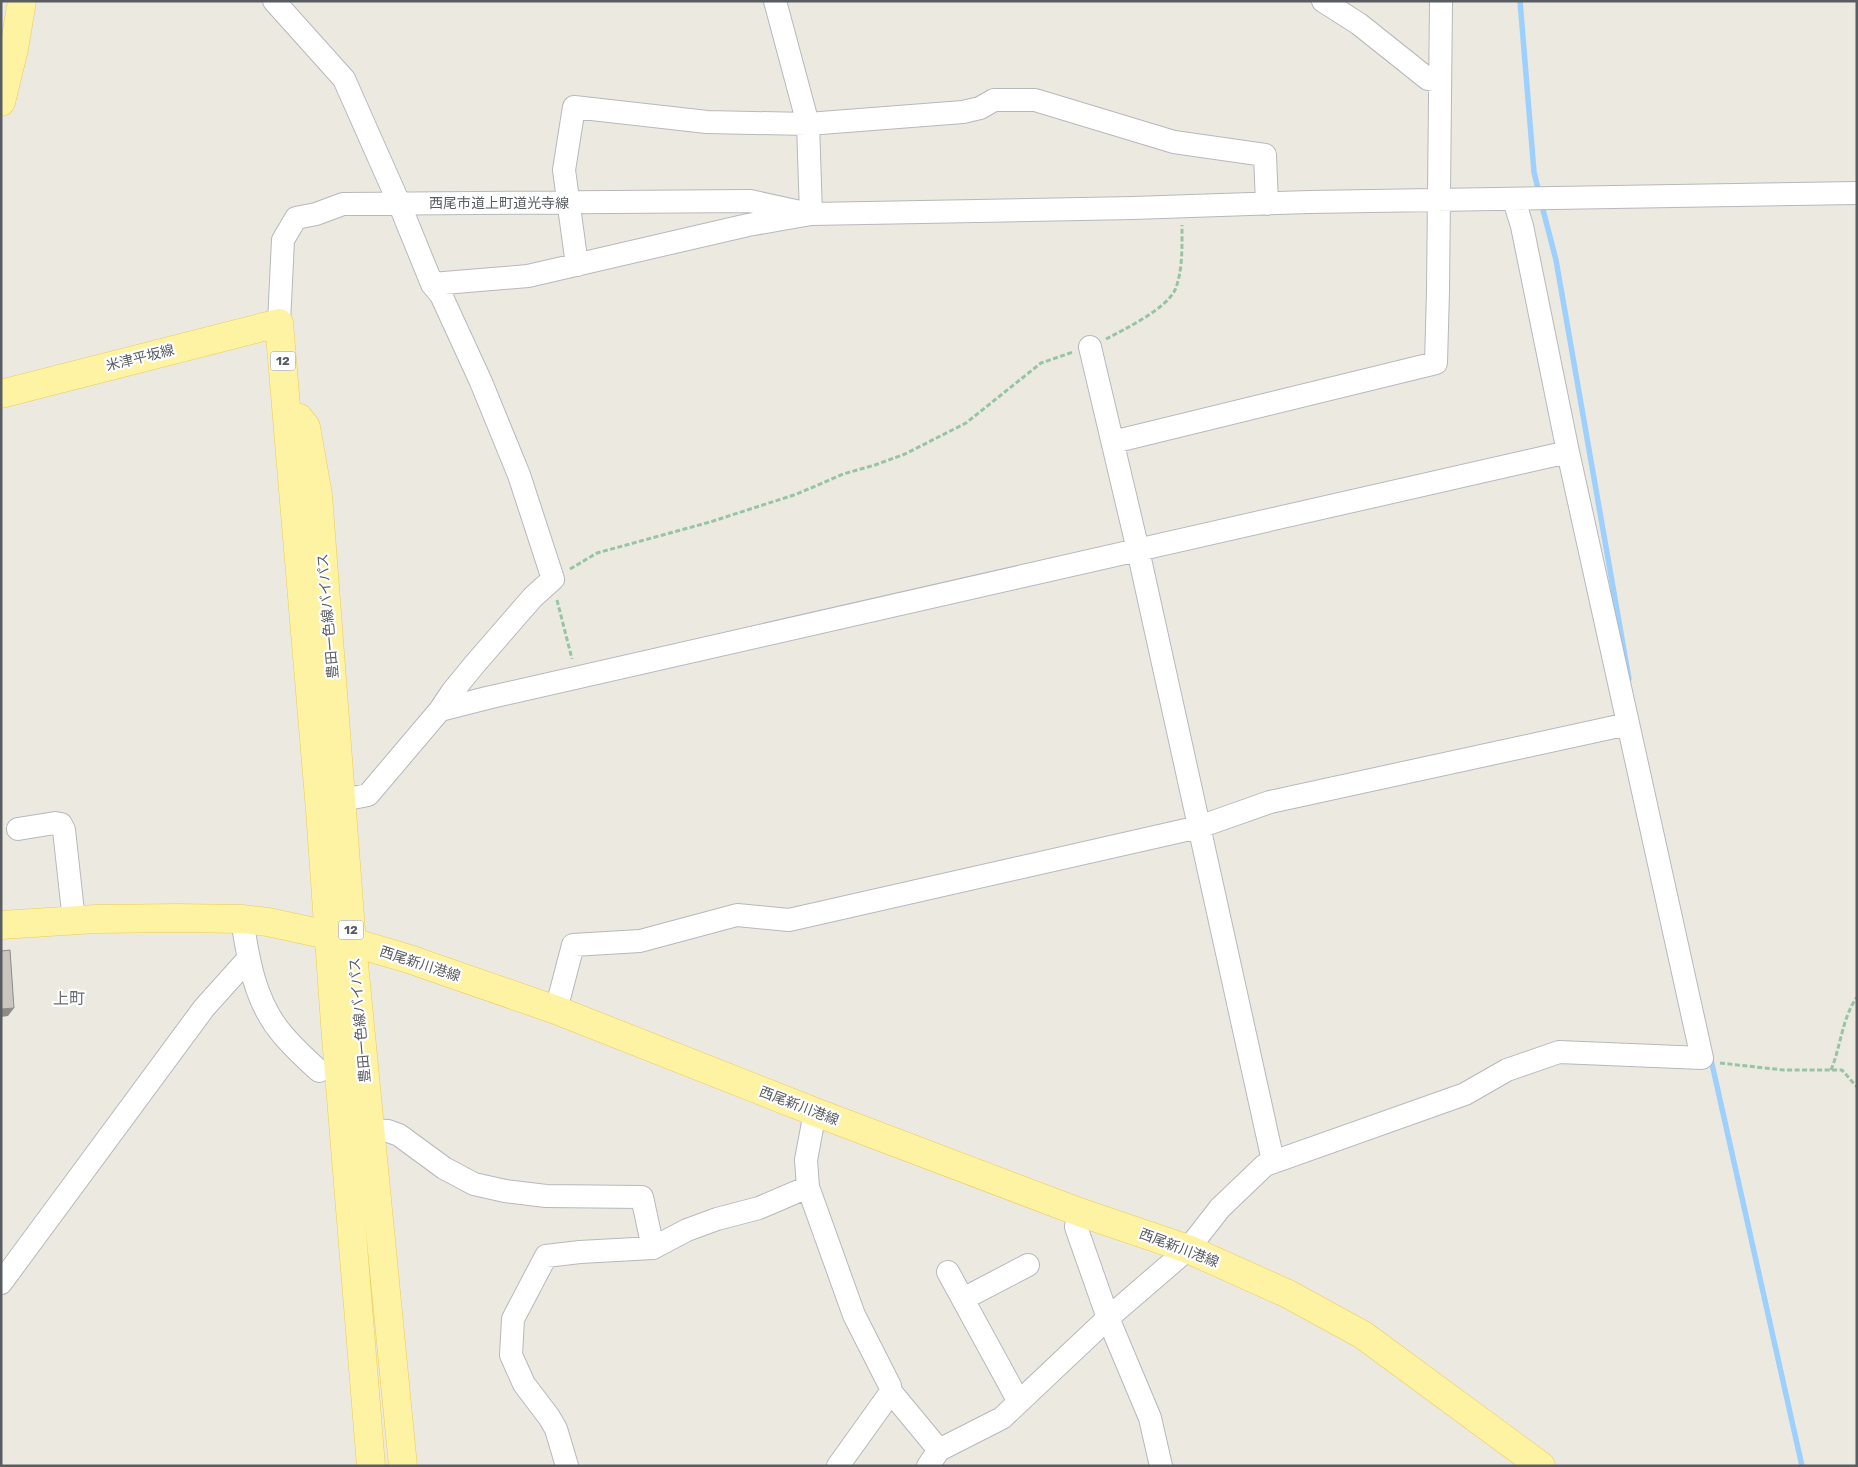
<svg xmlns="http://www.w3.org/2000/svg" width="1858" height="1467" font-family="Rubik,'Noto Sans JP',sans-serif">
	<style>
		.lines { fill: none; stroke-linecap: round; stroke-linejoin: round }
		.stream { stroke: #9ed0fd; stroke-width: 5.5 }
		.minor-casing { stroke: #b6b8bd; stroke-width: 24 }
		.major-casing { stroke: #eeca56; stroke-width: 29 }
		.path { stroke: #96c4a5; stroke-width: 3; stroke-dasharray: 5 2.5; stroke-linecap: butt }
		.minor { stroke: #fff; stroke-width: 22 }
		.major { stroke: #fdf3a3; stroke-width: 28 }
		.shaded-wall { fill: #8c8b86 }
		.building { fill: #c8c6bf; stroke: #8c8b86 }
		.labels { text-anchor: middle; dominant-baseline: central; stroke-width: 4.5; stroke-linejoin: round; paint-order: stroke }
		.shield { fill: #fff; stroke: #8b8d90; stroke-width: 1 }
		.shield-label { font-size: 12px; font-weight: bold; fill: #595c61 }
		.street-label { font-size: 14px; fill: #595c61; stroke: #fff }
		.quarter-label { font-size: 16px; fill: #6a6e73; stroke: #fff }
	</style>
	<rect width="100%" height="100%" fill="#eceae0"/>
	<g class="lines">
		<path class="stream" d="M 1520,1 L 1534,172 L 1539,193
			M 1541,202 L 1556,260 L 1629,679
			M 1710,1055 L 1802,1466"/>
		<defs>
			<path id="minor" d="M 274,1 L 344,79 L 399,203 L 432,284 L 441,295 L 481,382 L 519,475 L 553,579 L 533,597 L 474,665 L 452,692 L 440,710 L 368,795 L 342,800
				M 775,1 L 808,124 L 811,214
				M 1323,1 L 1359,24 L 1428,79 L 1439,81
				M 577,265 L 564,170 L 574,107 L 707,122 L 808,124 L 963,112 L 980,108 L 994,100 L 1035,100 L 1174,142 L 1265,155 L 1267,204
				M 432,284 L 528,276 L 748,225 L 811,214 L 1133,208 L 1310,202 L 1857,193
				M 279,323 L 283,240 L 296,218 L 316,214 L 343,204 L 750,201 L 800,212
				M 1090,347 L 1138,550 L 1273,1161
				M 1113,442 L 1436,363 L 1438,291 L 1441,1
				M 440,710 L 487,698 L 1568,452
				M 18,829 L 55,823 L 61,824 L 64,830 L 74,921
				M 242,919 C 248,959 255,1003 283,1035 C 294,1048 307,1060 319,1071
				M 556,1010 L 573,945 L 640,941 L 737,915 L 789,920 L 1199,827 L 1270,802 L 1628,724
				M 815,1112 L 806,1160 L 808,1187 L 854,1315 L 890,1386 L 891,1392 L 939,1450
				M 370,1130 L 388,1131 L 399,1135 L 444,1168 L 474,1184 L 505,1191 L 546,1196 L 642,1197 L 653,1248
				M 1079,1212 L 1076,1227 L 1108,1318 L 1150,1418 L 1161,1466
				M 948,1272 L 1019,1402
				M 1,1283 L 204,1008 L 248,959
				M 963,1299 L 1028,1265
				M 567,1466 L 556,1429 L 549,1417 L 524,1384 L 511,1355 L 513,1319 L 546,1256 L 580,1252 L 653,1248 L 687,1230 L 717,1219 L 759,1208 L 808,1187
				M 838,1466 L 891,1392
				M 928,1466 L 939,1450 L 1002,1418 L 1108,1318 L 1188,1249 L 1220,1208 L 1265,1165 L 1465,1094 L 1507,1070 L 1559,1052 L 1702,1058 L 1568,452 L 1522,226 L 1514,200"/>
			<path id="major" d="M 1,102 L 14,49 L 22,1
				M 1,394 L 279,323 L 320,810 L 335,1024 L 371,1466
				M 299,418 L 306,427 L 318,495 L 352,943 L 403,1466
				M 1,925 L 96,919 L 177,918 L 242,919 L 268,922 L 328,935 L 409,959 L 556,1010 L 815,1112 L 1079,1212 L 1188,1249 L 1288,1294 L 1363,1335 L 1541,1466"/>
		</defs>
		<use href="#minor" class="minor-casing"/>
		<use href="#major" class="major-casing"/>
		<path class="path" d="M 1106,339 C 1125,329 1166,309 1175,290 C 1183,271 1182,245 1182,225
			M 570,569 L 597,553 L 710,522 L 797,494 L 843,474 L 875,465 L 905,454 L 966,423 L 1041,363 L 1073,352
			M 557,600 L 572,659
			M 1720,1063 L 1783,1070 L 1842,1070 L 1857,1087
			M 1831,1070 C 1841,1046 1842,1018 1857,997"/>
		<use href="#minor" class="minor"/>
		<use href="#major" class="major"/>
	</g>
	<path class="shaded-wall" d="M 14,1008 L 8,1016 L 1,1017 L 1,1009 Z"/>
	<path class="building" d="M 10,950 L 14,1008 L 1,1009 L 1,951 Z"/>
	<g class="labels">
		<g class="shield">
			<rect x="270.5" y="351.5" width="25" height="19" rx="4"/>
			<rect x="338.5" y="920.5" width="25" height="19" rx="4"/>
		</g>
		<g class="shield-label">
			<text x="283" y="361">12</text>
			<text x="351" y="930">12</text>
		</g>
		<g class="street-label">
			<text x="499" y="203">西尾市道上町道光寺線</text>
			<text transform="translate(140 358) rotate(-14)">米津平坂線</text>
			<text transform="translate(328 616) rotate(-95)">豊田一色線バイパス</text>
			<text transform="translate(420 964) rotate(18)">西尾新川港線</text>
			<text transform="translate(360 1020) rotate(-95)">豊田一色線バイパス</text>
			<text transform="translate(799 1106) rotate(21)">西尾新川港線</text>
			<text transform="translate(1179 1248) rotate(21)">西尾新川港線</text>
		</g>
		<g class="quarter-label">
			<text x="69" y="998">上町</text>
		</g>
	</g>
	<rect width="1858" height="1467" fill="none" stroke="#595c61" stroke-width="5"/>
</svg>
